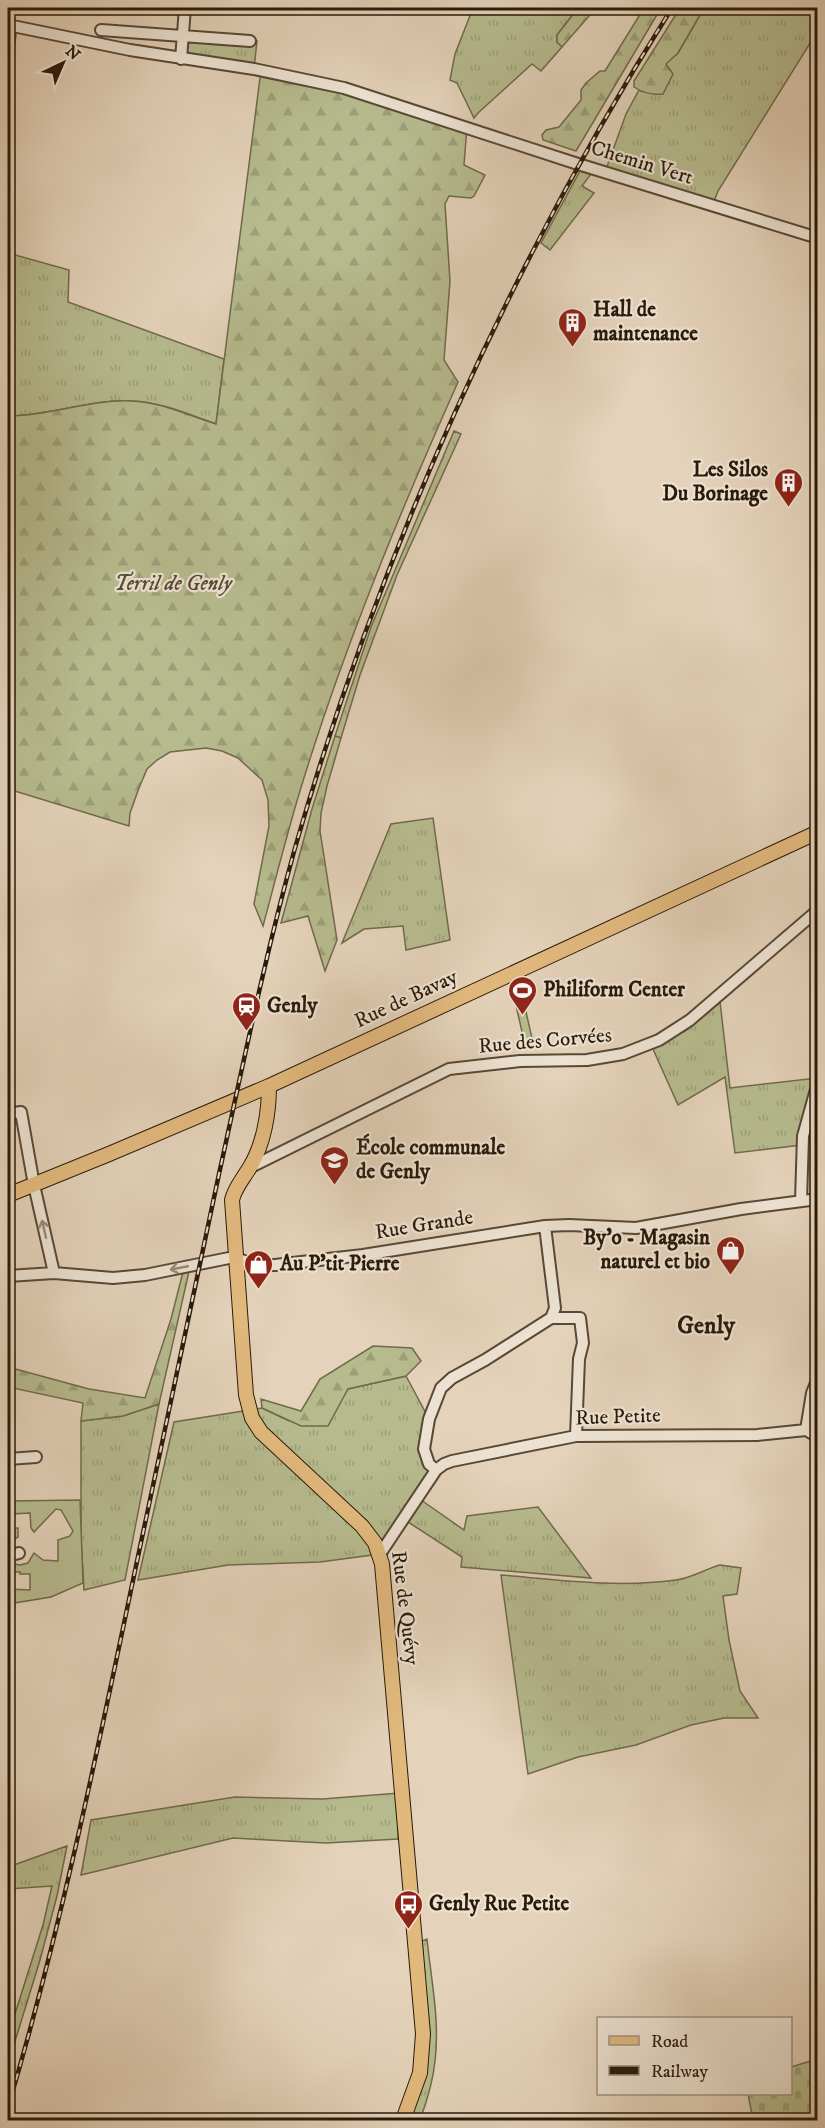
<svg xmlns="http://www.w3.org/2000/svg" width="825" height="2128" font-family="'IM FELL DW Pica',serif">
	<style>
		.grass { fill: url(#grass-tufts); stroke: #706a4c; stroke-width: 1.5 }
		.forest { fill: url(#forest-firs); stroke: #706a4c; stroke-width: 1.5 }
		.cemetery { fill: url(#cemetery-stones); stroke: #706a4c; stroke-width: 1.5 }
		.garden { fill: #b6bb8e; stroke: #706a4c; stroke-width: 1.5 }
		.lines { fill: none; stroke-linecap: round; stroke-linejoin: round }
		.minor-casing { stroke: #584836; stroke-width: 14 }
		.major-casing { stroke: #291a0a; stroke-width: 16 }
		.minor { stroke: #ede2d2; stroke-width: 10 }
		.major { stroke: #e2b97d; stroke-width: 14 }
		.rail-casing { stroke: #291a0a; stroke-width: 4.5 }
		.rail { stroke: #ede2d2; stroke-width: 2; stroke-dasharray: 7; stroke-linecap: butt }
		.oneway { stroke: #958878 }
		.labels { text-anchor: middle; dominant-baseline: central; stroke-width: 4.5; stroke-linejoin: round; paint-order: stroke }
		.street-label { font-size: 21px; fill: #291a0a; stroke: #ede2d2 }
		.poi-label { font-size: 21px; font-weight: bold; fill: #291a0a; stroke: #ede2d2; text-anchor: start }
		.park-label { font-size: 21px; font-style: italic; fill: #534a32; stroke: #ede2d2 }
		.quarter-label { font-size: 24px; font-weight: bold; fill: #291a0a; stroke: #ede2d2 }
	</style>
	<defs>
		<pattern id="grass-tufts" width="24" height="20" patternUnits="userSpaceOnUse" patternTransform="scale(1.5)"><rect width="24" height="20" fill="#b6bb8e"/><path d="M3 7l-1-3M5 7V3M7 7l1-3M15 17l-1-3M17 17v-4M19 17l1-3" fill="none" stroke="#9ca079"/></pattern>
		<pattern id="forest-firs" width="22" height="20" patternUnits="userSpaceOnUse" patternTransform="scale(1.5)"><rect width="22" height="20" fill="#b6bb8e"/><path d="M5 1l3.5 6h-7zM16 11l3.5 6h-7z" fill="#9ca079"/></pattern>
		<pattern id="cemetery-stones" width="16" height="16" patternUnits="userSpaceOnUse" patternTransform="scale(1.5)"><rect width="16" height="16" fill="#b6bb8e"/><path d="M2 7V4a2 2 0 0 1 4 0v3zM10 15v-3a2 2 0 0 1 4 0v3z" fill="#9ca079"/></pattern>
	</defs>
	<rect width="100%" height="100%" fill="#e4d2ba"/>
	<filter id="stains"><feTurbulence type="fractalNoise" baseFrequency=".00333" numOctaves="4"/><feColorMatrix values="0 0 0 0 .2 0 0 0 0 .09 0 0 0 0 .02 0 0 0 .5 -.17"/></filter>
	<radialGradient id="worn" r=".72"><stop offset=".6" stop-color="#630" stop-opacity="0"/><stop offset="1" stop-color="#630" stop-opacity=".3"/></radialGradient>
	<path class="grass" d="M 473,8 L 578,8 L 557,35 L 557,42 L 562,47 L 541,71 L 532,64 L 478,113 L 474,118 L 457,83 L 450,80 L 455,54 Z
		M 704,8 L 817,8 L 817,32 L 718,191 L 713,204 L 605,172 L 626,114 L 639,90 L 644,92 L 665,64 L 678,53 Z
		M 8,25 L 17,27 L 8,98 Z
		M 183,35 L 257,41 L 254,69 L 181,59 Z
		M 580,171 L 591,174 L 582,186 L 594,193 L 550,250 L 541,243 Z
		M 8,253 L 69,270 L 68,302 L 224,359 L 216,424 C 188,414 161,402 131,401 C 90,399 49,416 8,416 Z
		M 454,431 L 461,434 L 397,575 L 360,675 L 341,738 L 335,736 L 371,627 Z
		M 433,818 L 450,940 L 406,950 L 403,926 L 364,929 L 342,943 L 391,824 Z
		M 720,1002 L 730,1088 L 817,1078 L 817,1124 L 805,1123 L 802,1145 L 735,1153 L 725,1077 L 678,1105 L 653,1049 L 685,1031 Z
		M 406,1376 L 429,1419 L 424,1449 L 436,1470 L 380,1554 L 320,1562 L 228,1565 L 138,1580 L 174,1422 L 262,1408 L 289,1421 L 348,1389 Z
		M 159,1404 L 125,1580 L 84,1590 L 81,1540 L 81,1421 L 123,1416 Z
		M 421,1500 L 464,1530 L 467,1516 L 538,1507 L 591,1578 L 461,1567 L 462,1557 L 408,1522 Z
		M 720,1565 L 741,1568 L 737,1594 L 723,1596 L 729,1640 L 740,1691 L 758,1718 L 724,1718 L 691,1725 L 636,1745 L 578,1757 L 528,1774 L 501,1575 C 559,1580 618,1588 676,1580 C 692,1578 705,1569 720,1565 Z
		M 399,1793 L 398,1839 L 326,1843 L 233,1838 L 81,1875 L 91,1820 L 235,1797 L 322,1799 Z
		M 67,1846 L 57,1896 L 40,1960 L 8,2064 L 8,2036 L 43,1925 L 52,1886 L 8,1889 L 8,1867 Z
		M 427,1939 C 431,1979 440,2021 435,2061 C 433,2082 427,2101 420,2120 L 408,2120 L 420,2089 L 420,1942 Z"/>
	<path class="forest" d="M 578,8 L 596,8 L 562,47 L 557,42 L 557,35 Z
		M 644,8 L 661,8 L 576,151 L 543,140 L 542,135 L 546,130 L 559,127 L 581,100 L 581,90 L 586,83 L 600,71 L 605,71 Z
		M 680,8 L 704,8 L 678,53 L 666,64 L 673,74 L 663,94 C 653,95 643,93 634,87 L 634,81 Z
		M 261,70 L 467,127 L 464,165 L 485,175 L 474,196 L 471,198 L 449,196 L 445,204 L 450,281 L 444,360 L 458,382 C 400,512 345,645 303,781 C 288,829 276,878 263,926 L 254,904 L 269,826 L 268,800 L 262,780 L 238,758 L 222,751 L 206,748 L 170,752 L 157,760 L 147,769 L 139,788 L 130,813 L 129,826 L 8,789 L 8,416 C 49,416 90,399 131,401 C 161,402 187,415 216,424 Z
		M 335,736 L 341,738 L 327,786 L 321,813 L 320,831 L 337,940 L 325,971 L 308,916 L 281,923 L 312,809 Z
		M 190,1267 L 159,1404 L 123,1416 L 81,1421 L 83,1403 L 8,1387 L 8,1367 L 89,1389 L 145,1398 L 171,1319 L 184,1268 Z
		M 373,1346 L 412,1348 L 421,1361 L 406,1376 L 348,1389 L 328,1426 L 301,1426 L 262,1408 L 261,1399 L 301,1411 L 320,1379 Z"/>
	<path class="cemetery" d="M 817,2059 L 817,2120 L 753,2120 L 748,2094 L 790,2094 L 791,2067 Z"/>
	<path class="garden" d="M 519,981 L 534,1047 L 526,1049 L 511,984 Z
		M 80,1500 L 83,1583 L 51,1597 L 8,1604 L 8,1589 L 30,1590 L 30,1574 L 20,1574 L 20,1572 L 14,1572 L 14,1564 L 20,1565 L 28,1563 L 34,1553 L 43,1560 L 58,1561 L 58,1540 L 70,1536 L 73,1531 L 61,1510 L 56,1509 L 34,1532 L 31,1528 L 30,1513 L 11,1514 L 11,1528 L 18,1528 L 18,1537 L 10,1542 L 8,1501 Z"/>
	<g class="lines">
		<defs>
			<path id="minor" d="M 8,25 L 130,50 L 254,69 L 344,88 L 578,164 L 818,238
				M 101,30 L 250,41
				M 181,59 L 185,8
				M 8,1114 L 21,1112 L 34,1185 L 54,1273
				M 249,1168 L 449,1069 L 520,1061 L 587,1060 L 623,1054 L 659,1040 L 690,1020 L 818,910
				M 801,1201 L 803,1136 L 818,1082
				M 8,1276 L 54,1273 L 113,1278 L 145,1275 L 229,1258 L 236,1258 L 255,1265 L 275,1265 L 363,1255 L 545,1226 L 569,1225 L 636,1228 L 741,1209 L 818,1199
				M 551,1318 L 580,1318 L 583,1343 L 579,1359 L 576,1436
				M 806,1430 L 812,1393 L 818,1378
				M 806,1430 L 818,1437
				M 8,1459 L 36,1457
				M 436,1470 L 429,1464 L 424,1449 L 429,1419 L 441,1388 L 452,1378 L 485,1360 L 551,1318 L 555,1308 L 545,1226
				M 380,1554 L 436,1470 L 444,1464 L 452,1461 L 576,1436 L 757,1435 L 806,1430
				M 8,1556 L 19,1553"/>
			<path id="major" d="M 269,1086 C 269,1112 264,1144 250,1167 C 243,1179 235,1187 232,1200 L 246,1395 L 252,1418 L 261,1432 L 362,1526 L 375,1543 L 382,1564 L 423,2034 L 420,2073 L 403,2120
				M 8,1195 L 109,1154 L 269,1086 L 818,832"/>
		</defs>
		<use href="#minor" class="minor-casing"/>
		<use href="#major" class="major-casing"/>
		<use href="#minor" class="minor"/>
		<use href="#major" class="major"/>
		<defs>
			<path id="rail" d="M 8,2107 C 61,1929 98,1748 136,1566 C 164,1435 191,1304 219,1174 C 243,1065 265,956 295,848 C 379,555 509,266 672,8"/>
		</defs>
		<use href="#rail" class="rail-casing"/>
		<use href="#rail" class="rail"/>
	</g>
	<defs><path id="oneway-shaft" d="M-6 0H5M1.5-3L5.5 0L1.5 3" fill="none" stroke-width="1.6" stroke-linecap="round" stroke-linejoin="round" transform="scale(1.5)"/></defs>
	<g class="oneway">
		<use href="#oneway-shaft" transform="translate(44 1229) rotate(-103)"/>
		<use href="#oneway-shaft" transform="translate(179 1268) rotate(169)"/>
	</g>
	<defs>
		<symbol id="building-pin" viewBox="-11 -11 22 30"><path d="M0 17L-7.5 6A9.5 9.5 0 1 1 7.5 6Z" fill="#8f2418" stroke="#ede2d2"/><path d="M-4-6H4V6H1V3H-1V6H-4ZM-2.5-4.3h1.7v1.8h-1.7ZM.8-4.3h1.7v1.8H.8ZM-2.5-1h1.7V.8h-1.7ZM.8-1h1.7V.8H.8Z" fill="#fff"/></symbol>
		<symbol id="stadium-pin" viewBox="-11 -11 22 30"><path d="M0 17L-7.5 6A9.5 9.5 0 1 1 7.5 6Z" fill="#8f2418" stroke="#ede2d2"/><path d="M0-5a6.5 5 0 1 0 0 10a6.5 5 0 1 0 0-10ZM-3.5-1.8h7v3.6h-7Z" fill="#fff"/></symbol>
		<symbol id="station-pin" viewBox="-11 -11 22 30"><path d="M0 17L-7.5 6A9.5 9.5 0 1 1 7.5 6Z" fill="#8f2418" stroke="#ede2d2"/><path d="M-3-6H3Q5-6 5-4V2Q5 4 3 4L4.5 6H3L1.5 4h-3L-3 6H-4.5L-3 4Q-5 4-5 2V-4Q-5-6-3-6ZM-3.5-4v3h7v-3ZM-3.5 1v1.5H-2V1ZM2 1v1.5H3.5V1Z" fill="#fff"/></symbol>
		<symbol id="school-pin" viewBox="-11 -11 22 30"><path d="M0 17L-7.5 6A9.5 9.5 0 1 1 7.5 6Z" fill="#8f2418" stroke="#ede2d2"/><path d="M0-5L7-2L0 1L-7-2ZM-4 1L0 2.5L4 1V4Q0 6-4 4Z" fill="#fff"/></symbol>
		<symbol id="shop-pin" viewBox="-11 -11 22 30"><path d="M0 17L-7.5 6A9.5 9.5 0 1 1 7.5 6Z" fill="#8f2418" stroke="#ede2d2"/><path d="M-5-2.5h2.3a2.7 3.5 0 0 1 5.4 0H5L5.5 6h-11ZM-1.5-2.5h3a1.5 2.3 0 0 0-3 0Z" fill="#fff"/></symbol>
		<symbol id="bus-pin" viewBox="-11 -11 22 30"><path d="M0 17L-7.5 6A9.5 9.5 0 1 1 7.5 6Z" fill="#8f2418" stroke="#ede2d2"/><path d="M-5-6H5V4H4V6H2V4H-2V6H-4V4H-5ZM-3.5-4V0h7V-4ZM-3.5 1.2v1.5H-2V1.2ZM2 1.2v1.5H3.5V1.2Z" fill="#fff"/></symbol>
	</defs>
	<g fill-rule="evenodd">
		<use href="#building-pin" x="556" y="306" width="33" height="45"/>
		<use href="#building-pin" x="772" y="466" width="33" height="45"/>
		<use href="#stadium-pin" x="506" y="974" width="33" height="45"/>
		<use href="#station-pin" x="230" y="990" width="33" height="45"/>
		<use href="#school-pin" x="318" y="1144" width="33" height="45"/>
		<use href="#shop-pin" x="714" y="1234" width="33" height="45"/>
		<use href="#shop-pin" x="242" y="1248" width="33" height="45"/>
		<use href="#bus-pin" x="392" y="1888" width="33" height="45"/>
	</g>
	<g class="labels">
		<g class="street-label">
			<text transform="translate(642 163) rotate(17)">Chemin Vert</text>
			<text transform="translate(406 999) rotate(-25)">Rue de Bavay</text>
			<text transform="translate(545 1041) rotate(-5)">Rue des Corvées</text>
			<text transform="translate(424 1225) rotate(-9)">Rue Grande</text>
			<text transform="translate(618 1417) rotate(-2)">Rue Petite</text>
			<text transform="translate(405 1608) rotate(83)">Rue de Quévy</text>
		</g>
		<g class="poi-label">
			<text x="593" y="310">Hall de<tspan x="593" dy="24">maintenance</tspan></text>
			<text x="768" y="470" text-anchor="end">Les Silos<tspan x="768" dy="24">Du Borinage</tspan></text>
			<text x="543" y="990">Philiform Center</text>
			<text x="267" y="1006">Genly</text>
			<text x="356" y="1148">École communale<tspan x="356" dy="24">de Genly</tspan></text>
			<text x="710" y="1238" text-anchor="end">By'o - Magasin<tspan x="710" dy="24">naturel et bio</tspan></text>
			<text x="280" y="1264">Au P'tit Pierre</text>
			<text x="429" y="1904">Genly Rue Petite</text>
		</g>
		<g class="park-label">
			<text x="173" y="584">Terril de Genly</text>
		</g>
		<g class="quarter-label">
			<text x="706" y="1326">Genly</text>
		</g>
	</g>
	<rect width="825" height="2128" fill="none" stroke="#e4d2ba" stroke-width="30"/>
	<rect x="9" y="9" width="807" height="2110" fill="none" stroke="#291a0a" stroke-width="3"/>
	<rect x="15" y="15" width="795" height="2098" fill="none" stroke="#291a0a" stroke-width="1.5"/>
	<rect x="597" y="2017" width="195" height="78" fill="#ede2d2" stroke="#9f9282" stroke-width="1.5"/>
	<rect x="609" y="2036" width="30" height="9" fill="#e2b97d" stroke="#9f9282" stroke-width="1.5"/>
	<text x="651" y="2047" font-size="18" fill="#291a0a">Road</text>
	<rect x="609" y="2066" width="30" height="9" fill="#291a0a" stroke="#9f9282" stroke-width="1.5"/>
	<text x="651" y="2077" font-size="18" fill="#291a0a">Railway</text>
	<g transform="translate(63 63) rotate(44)" stroke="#ede2d2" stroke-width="4.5" paint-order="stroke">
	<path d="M0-4.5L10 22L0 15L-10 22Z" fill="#291a0a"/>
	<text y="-9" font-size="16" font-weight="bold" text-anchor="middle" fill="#291a0a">N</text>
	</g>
	<rect width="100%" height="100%" filter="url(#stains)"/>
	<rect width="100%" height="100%" fill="url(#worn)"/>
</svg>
